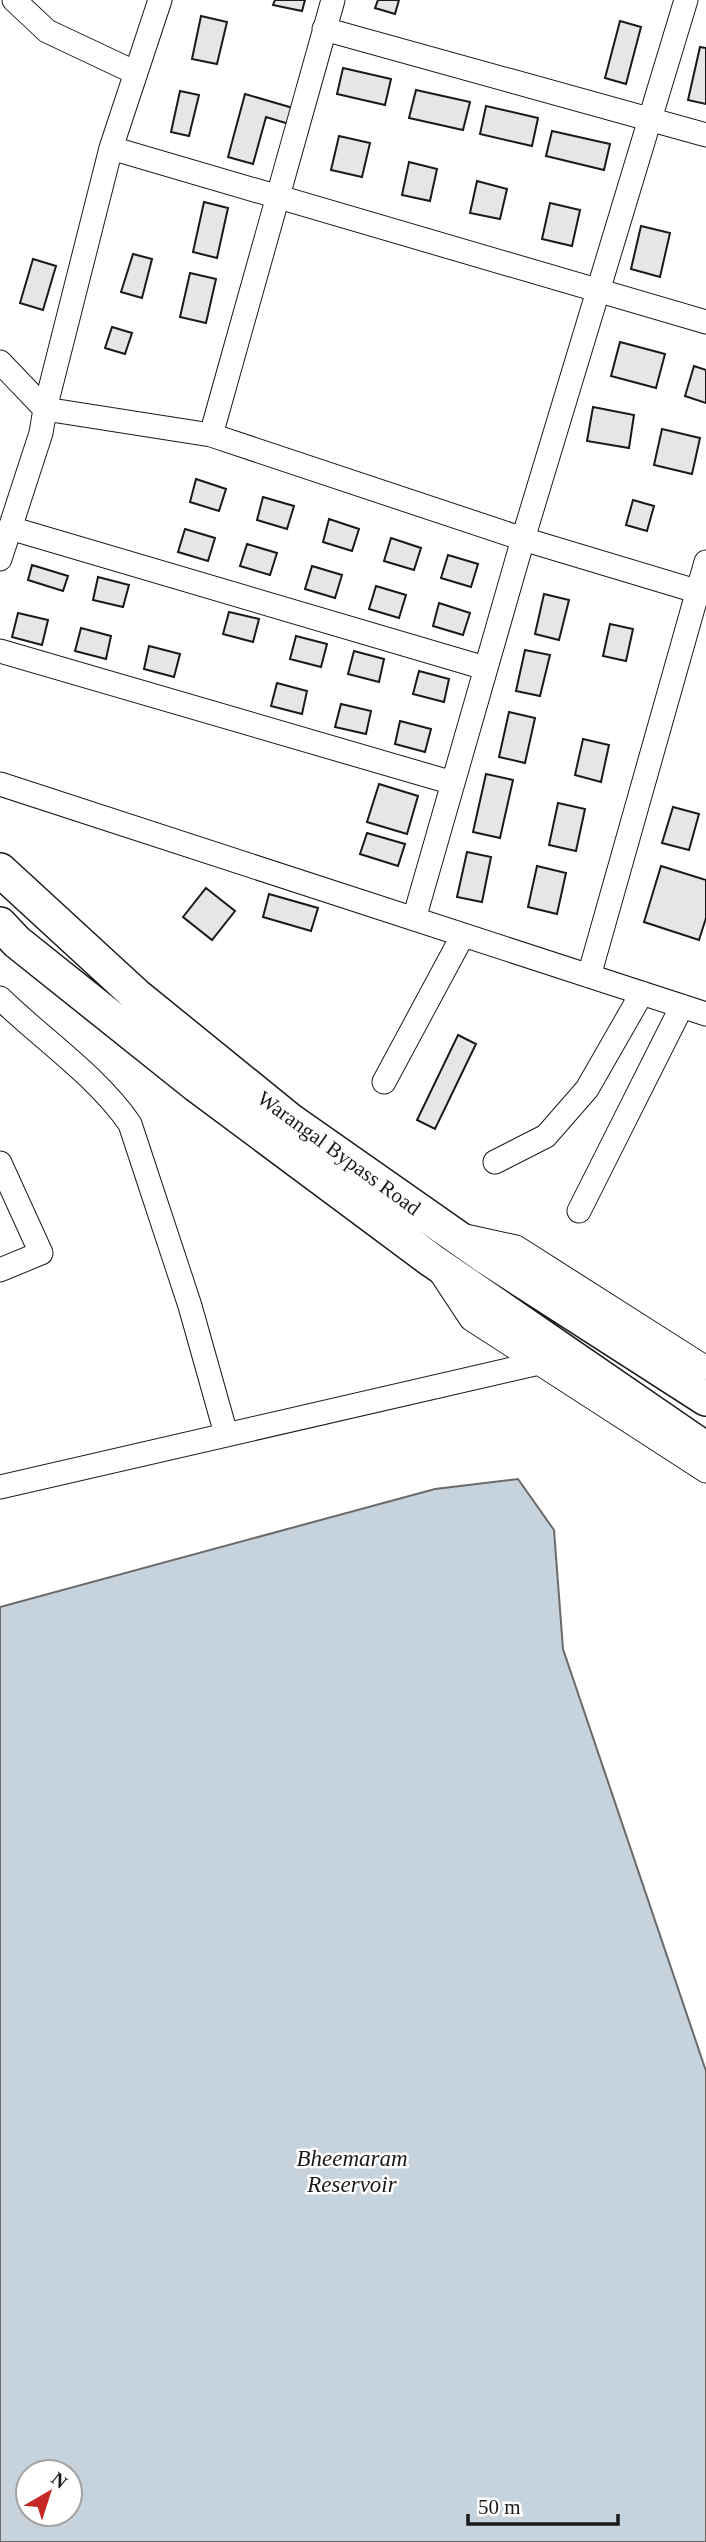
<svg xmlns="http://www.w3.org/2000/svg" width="706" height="2542" font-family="'Times New Roman',serif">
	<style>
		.water { fill: #c6d2dc; stroke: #6a6a6a; stroke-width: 2; fill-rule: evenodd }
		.building { fill: #e6e6e6; stroke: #1a1a1a; stroke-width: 2 }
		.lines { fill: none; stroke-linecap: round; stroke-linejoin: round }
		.minor-casing { stroke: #1a1a1a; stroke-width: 25 }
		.highway-casing { stroke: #1a1a1a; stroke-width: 36 }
		.minor { stroke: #fff; stroke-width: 23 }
		.highway { stroke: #fff; stroke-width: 33 }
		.labels { text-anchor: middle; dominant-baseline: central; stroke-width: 5; stroke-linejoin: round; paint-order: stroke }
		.street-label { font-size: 21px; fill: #1a1a1a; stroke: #fff }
		.water-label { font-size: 23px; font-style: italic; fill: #1a1a1a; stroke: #fff }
	</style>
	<rect width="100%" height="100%" fill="#fff"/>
	<path class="water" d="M 518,1479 L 554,1530 L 563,1649 L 706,2071 L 706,2542 L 0,2542 L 0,1607 L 435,1489 ZM 28,2472 L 70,2472 L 70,2514 L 28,2514 Z"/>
	<path class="building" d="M 275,0 L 305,0 L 302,11 L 273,5 Z
		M 378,0 L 399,0 L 395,14 L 375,8 Z
		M 201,16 L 227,22 L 217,64 L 192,59 Z
		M 620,21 L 641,27 L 626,84 L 605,78 Z
		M 700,47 L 706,48 L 706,104 L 688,100 Z
		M 343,68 L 391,79 L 385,105 L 337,94 Z
		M 416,90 L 470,102 L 463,130 L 409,118 Z
		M 180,91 L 199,95 L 189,136 L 171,132 Z
		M 245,94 L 293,108 L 289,124 L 266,117 L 253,164 L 228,157 Z
		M 486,106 L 538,118 L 532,146 L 480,134 Z
		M 552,131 L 610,144 L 604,170 L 546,156 Z
		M 339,136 L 370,143 L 362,177 L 331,170 Z
		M 409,162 L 437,169 L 430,201 L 402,195 Z
		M 477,181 L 507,189 L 500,219 L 470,213 Z
		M 204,202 L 228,208 L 217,258 L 193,252 Z
		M 550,203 L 580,210 L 572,246 L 542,239 Z
		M 641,226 L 670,233 L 660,277 L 631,269 Z
		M 133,254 L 152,259 L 142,298 L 121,292 Z
		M 33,259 L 56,266 L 43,310 L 20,303 Z
		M 190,273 L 216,279 L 206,323 L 180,317 Z
		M 112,327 L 132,333 L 125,354 L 105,348 Z
		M 620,342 L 665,354 L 656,388 L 611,376 Z
		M 694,366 L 706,370 L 706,403 L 685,396 Z
		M 593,407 L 634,415 L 629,448 L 587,441 Z
		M 662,429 L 700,438 L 692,474 L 654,465 Z
		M 196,479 L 226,489 L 219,511 L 190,502 Z
		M 263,497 L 294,506 L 287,529 L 257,520 Z
		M 633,500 L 654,506 L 647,531 L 626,525 Z
		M 329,519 L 359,529 L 352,551 L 323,542 Z
		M 185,529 L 215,538 L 208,561 L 178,552 Z
		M 391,538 L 421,548 L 414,570 L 384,561 Z
		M 247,544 L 277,553 L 270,575 L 240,566 Z
		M 448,555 L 478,564 L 471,587 L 441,578 Z
		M 32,565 L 68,576 L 63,591 L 28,580 Z
		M 312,566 L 342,575 L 335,598 L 305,589 Z
		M 98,577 L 129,585 L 123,607 L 93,600 Z
		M 376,586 L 406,595 L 399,618 L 369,609 Z
		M 544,594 L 569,600 L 559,640 L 535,634 Z
		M 439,603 L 470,613 L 463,635 L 433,626 Z
		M 229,612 L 259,619 L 253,642 L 223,634 Z
		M 18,613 L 48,620 L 42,645 L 12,637 Z
		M 610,624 L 633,629 L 626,661 L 603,656 Z
		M 81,628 L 111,636 L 106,659 L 75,651 Z
		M 296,636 L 327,644 L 321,667 L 290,659 Z
		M 149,646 L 180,654 L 174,677 L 144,669 Z
		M 525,650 L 550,655 L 540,696 L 516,691 Z
		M 354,651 L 384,659 L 379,682 L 348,674 Z
		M 419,671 L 449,679 L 444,702 L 413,694 Z
		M 277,683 L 307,691 L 302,714 L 271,706 Z
		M 341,704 L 371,711 L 366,734 L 335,727 Z
		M 509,712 L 535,718 L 525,763 L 499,757 Z
		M 400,721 L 431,729 L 425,752 L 395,744 Z
		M 583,739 L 609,745 L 601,782 L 575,775 Z
		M 486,774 L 513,780 L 500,838 L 473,832 Z
		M 379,784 L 418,796 L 407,834 L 367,822 Z
		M 558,803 L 585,809 L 576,851 L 549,845 Z
		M 673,807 L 699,814 L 689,850 L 662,843 Z
		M 367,833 L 405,844 L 398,866 L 360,854 Z
		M 467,852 L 491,857 L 482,902 L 457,897 Z
		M 537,866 L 566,873 L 557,914 L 528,907 Z
		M 661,866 L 706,880 L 706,918 L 699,940 L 644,922 Z
		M 206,888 L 235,911 L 212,940 L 183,917 Z
		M 269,894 L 318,908 L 311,931 L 263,917 Z
		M 458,1035 L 476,1044 L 435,1129 L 417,1120 Z"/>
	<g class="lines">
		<defs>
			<path id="minor" d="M 14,0 L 47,31 L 136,73
				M 324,29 L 706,135
				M 111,148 L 706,322
				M 0,362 L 45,409 L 211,435 L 523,539 L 706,594
				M 211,435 L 333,0
				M 10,528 L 485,668
				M 0,559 L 41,433 L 45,409 L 111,148 L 160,0
				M 0,651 L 453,783
				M 0,784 L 706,1014
				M 414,919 L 523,539 L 686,0
				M 589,976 L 706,562
				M 0,998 C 42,1039 97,1076 130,1124 L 190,1306 L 226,1434
				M 384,1082 L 463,935
				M 495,1162 L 546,1136 L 587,1089 L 642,993
				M 0,1163 L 41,1253 L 0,1270
				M 579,1211 L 682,1006
				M 461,1235 L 516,1247 L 706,1368
				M 440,1272 L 471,1319 L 706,1471
				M 0,1487 L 539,1363"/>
			<path id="highway" d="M 0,870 L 136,995 L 290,1120 L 487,1258 L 706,1399
				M 0,924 L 17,942 L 196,1085 L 431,1260 L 706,1449"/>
		</defs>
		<use href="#minor" class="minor-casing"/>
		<use href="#highway" class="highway-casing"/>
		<use href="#minor" class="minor"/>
		<use href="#highway" class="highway"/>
	</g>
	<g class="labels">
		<g class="street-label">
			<text transform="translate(339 1153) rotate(36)">Warangal Bypass Road</text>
		</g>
		<g class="water-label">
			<text x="352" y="2158">Bheemaram<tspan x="352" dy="26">Reservoir</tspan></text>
		</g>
	</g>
	<g transform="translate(49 2493) rotate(39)"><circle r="33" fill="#ffffff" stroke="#a3a3a3" stroke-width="2"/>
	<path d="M0-5L12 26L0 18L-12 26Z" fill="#c62828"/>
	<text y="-10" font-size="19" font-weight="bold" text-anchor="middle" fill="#1a1a1a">N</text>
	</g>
	<path d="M468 2514v10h150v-10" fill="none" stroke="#1a1a1a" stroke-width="3.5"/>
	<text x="478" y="2514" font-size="21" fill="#1a1a1a" stroke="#ffffff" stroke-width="5" paint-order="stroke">50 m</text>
</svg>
